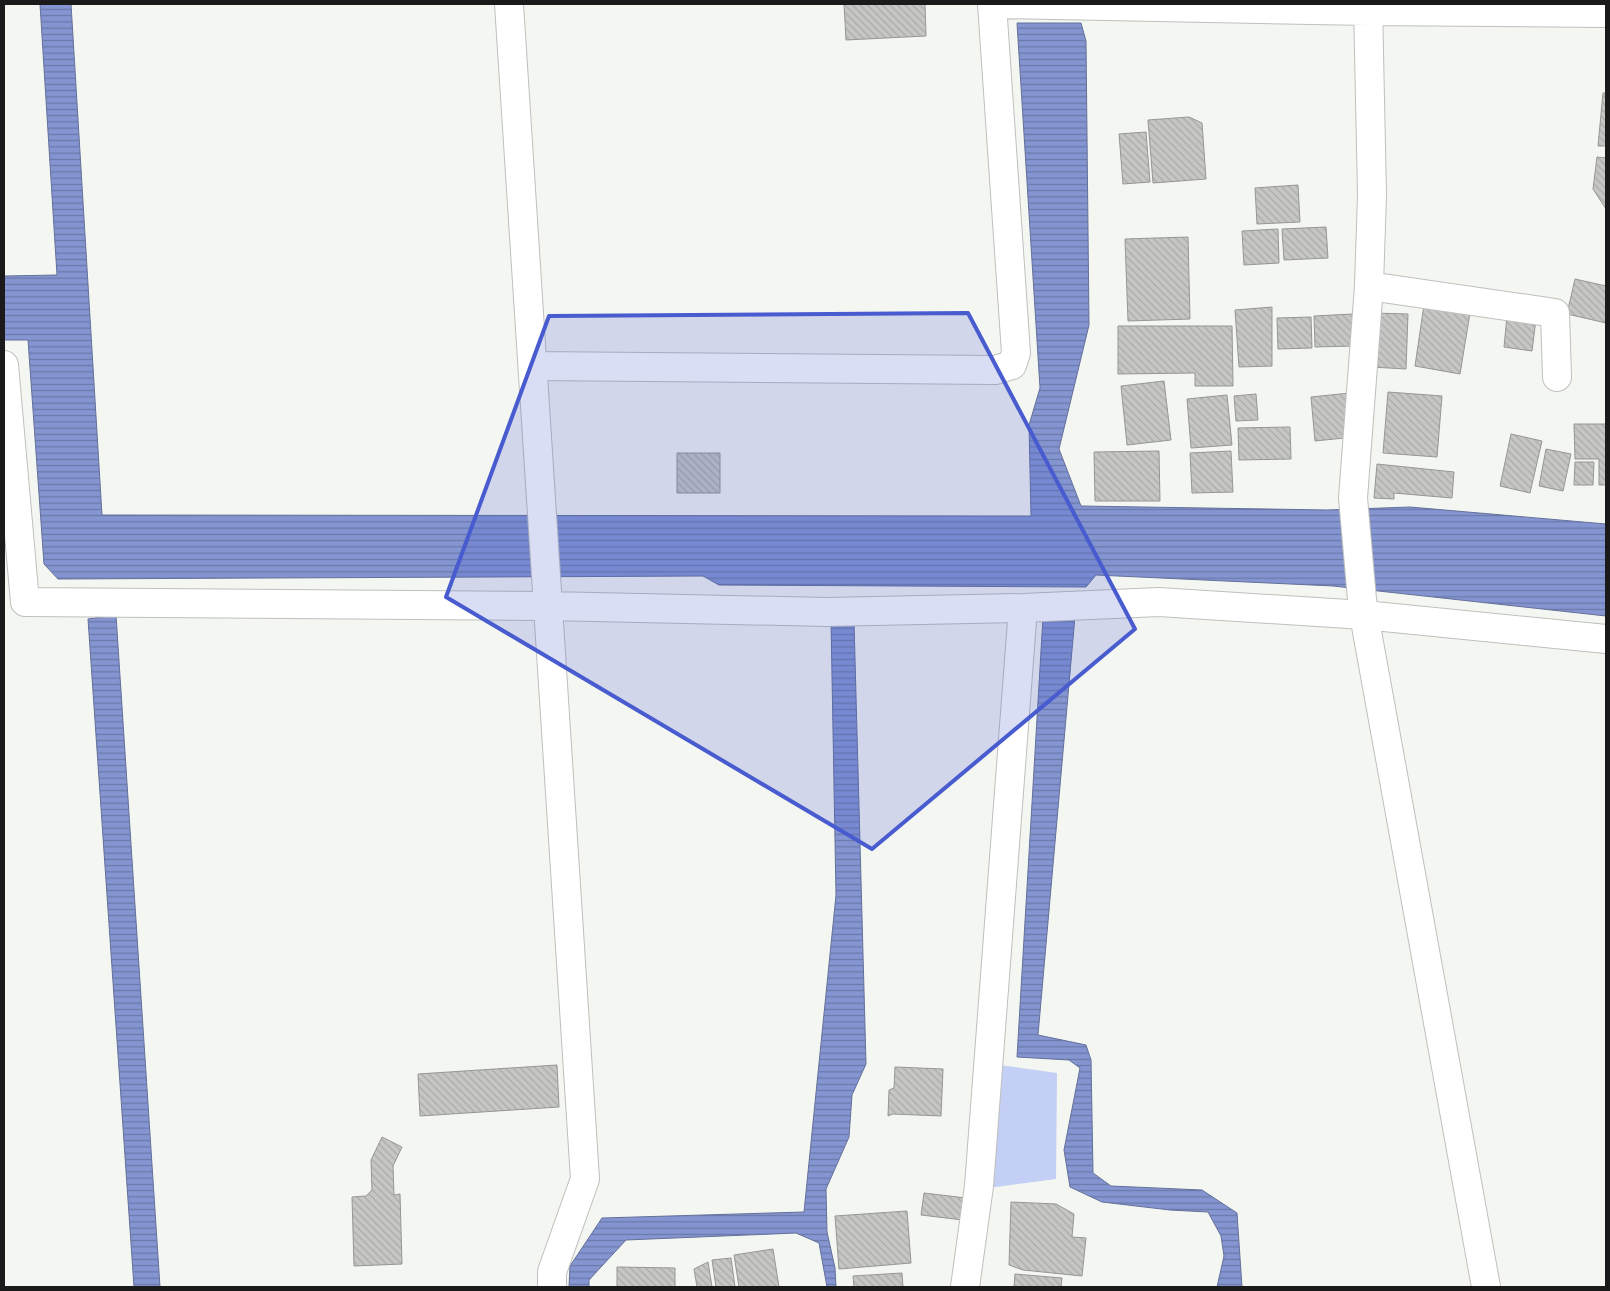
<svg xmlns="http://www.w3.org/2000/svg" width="1610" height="1291" font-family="Barlow,sans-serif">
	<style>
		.garden { fill: #c4cff5 }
		.water { fill: url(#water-rules); stroke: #64709a }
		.building { fill: url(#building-back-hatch); stroke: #959793 }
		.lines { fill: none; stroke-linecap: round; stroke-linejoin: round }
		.minor-casing { stroke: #bfc0bd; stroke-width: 30 }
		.minor { stroke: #fff; stroke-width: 28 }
		.marked { fill: #485bcf; fill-opacity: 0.2; stroke: #485bcf; stroke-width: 4; stroke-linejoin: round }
	</style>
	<defs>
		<pattern id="water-rules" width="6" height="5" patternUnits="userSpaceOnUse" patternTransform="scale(1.25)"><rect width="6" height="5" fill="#8495d1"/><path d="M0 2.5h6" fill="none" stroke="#6b79a9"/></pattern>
		<pattern id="building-back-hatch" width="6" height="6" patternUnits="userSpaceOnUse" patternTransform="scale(1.25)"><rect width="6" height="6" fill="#c6c7c4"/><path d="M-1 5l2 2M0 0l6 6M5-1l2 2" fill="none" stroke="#aaaaa8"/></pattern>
	</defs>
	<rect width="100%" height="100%" fill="#f4f6f2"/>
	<path class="garden" d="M 999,1065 L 1057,1073 L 1056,1179 L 988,1188 Z"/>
	<path class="water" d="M 40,4 L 71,4 L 102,515 L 1031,516 L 1029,425 L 1040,388 L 1017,23 L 1081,23 L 1086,41 L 1089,325 L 1059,449 L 1081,506 L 1327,510 L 1410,507 L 1606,524 L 1606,616 L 1333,586 L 1096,575 L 1086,587 L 719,585 L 703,576 L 58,579 L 44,564 L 28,340 L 4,340 L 4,276 L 57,275 Z
		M 116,615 L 160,1287 L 134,1287 L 88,619 Z
		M 1075,616 L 1038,1035 L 1086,1045 L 1091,1060 L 1093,1173 L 1111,1186 L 1202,1190 L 1237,1213 L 1242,1287 L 1217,1287 L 1224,1256 L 1221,1236 L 1208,1212 L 1170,1210 L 1102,1202 L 1070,1187 L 1064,1150 L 1080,1068 L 1069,1060 L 1017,1057 L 1043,617 Z
		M 831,621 L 854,622 L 866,1064 L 852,1095 L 849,1137 L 826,1189 L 827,1232 L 835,1268 L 836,1287 L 827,1287 L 819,1243 L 796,1233 L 626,1240 L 589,1280 L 589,1287 L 569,1287 L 570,1266 L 602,1218 L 804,1212 L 836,895 Z"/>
	<path class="building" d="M 844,4 L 925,4 L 926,36 L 846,40 Z
		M 1603,93 L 1606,93 L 1606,146 L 1598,146 Z
		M 1189,117 L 1202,123 L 1206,179 L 1153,183 L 1148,120 Z
		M 1146,132 L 1150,182 L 1123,184 L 1119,134 Z
		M 1597,157 L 1606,158 L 1606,209 L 1593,189 Z
		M 1298,185 L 1300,222 L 1257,224 L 1255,188 Z
		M 1326,227 L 1328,258 L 1284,260 L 1282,229 Z
		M 1278,229 L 1279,263 L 1244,265 L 1242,231 Z
		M 1188,237 L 1190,319 L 1128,321 L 1125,239 Z
		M 1575,279 L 1606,286 L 1606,323 L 1567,314 Z
		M 1424,305 L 1470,313 L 1460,374 L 1415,366 Z
		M 1272,307 L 1272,366 L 1239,367 L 1235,310 Z
		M 1373,313 L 1408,314 L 1406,369 L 1371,367 Z
		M 1353,314 L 1354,346 L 1315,347 L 1314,316 Z
		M 1507,316 L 1536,319 L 1532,351 L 1504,347 Z
		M 1311,317 L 1312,348 L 1278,349 L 1277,318 Z
		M 1118,326 L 1232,326 L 1233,386 L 1195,386 L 1195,373 L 1118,374 Z
		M 1164,381 L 1171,440 L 1127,445 L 1121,386 Z
		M 1388,392 L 1442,396 L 1437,457 L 1383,453 Z
		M 1350,393 L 1354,437 L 1315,441 L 1311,397 Z
		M 1256,394 L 1258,420 L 1236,421 L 1234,396 Z
		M 1227,395 L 1232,445 L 1191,448 L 1187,399 Z
		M 1574,424 L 1606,424 L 1606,485 L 1599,485 L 1599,459 L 1575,459 Z
		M 1290,427 L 1291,459 L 1239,460 L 1238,428 Z
		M 1511,434 L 1542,441 L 1530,493 L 1500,486 Z
		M 1546,449 L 1571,454 L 1563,491 L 1539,486 Z
		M 1159,451 L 1160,501 L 1095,501 L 1094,452 Z
		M 1231,451 L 1233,492 L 1192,493 L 1190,453 Z
		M 677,453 L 720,453 L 720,493 L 677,493 Z
		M 1575,462 L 1594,462 L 1593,485 L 1574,485 Z
		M 1377,464 L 1454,472 L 1452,498 L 1394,493 L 1394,499 L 1374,498 Z
		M 557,1065 L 559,1107 L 420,1116 L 418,1074 Z
		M 895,1067 L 943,1069 L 941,1116 L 893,1114 L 888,1116 L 889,1090 L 894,1088 Z
		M 382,1137 L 402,1147 L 393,1166 L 394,1195 L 400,1194 L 402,1264 L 354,1266 L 352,1197 L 366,1196 L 372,1190 L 371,1160 Z
		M 924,1193 L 966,1198 L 963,1220 L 921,1215 Z
		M 1011,1202 L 1056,1204 L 1074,1214 L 1072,1237 L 1086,1238 L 1082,1276 L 1023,1270 L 1009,1265 Z
		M 907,1211 L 911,1263 L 839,1269 L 835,1216 Z
		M 773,1249 L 779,1287 L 739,1287 L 734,1255 Z
		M 731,1258 L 735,1287 L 716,1287 L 712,1260 Z
		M 708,1262 L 712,1287 L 697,1287 L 694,1269 Z
		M 617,1267 L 675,1268 L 675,1287 L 617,1287 Z
		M 902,1273 L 903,1287 L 854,1287 L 853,1276 Z
		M 1015,1274 L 1062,1278 L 1061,1287 L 1014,1287 Z"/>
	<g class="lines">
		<defs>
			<path id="minor" d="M 509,4 L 585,1179 L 552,1272 L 552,1287
				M 998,4 L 1368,11 L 1606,13
				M 1368,4 L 1372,195 L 1369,286 L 1353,498 L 1362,599 L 1364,615 L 1486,1287
				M 1369,286 L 1555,313 L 1557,377
				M 4,365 L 25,602 L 548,606 L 826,612 L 1023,608 L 1159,602 L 1364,615 L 1606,639
				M 533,366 L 995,370 L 1012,365 L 1016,353 L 992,4
				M 965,1287 L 979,1186 L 1023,608"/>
		</defs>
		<use href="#minor" class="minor-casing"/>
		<use href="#minor" class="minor"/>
	</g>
	<path class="marked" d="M 968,313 L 1135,629 L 872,849 L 446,597 L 549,316 Z"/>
	<rect width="1610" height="1291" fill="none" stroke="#191a19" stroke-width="10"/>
</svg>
